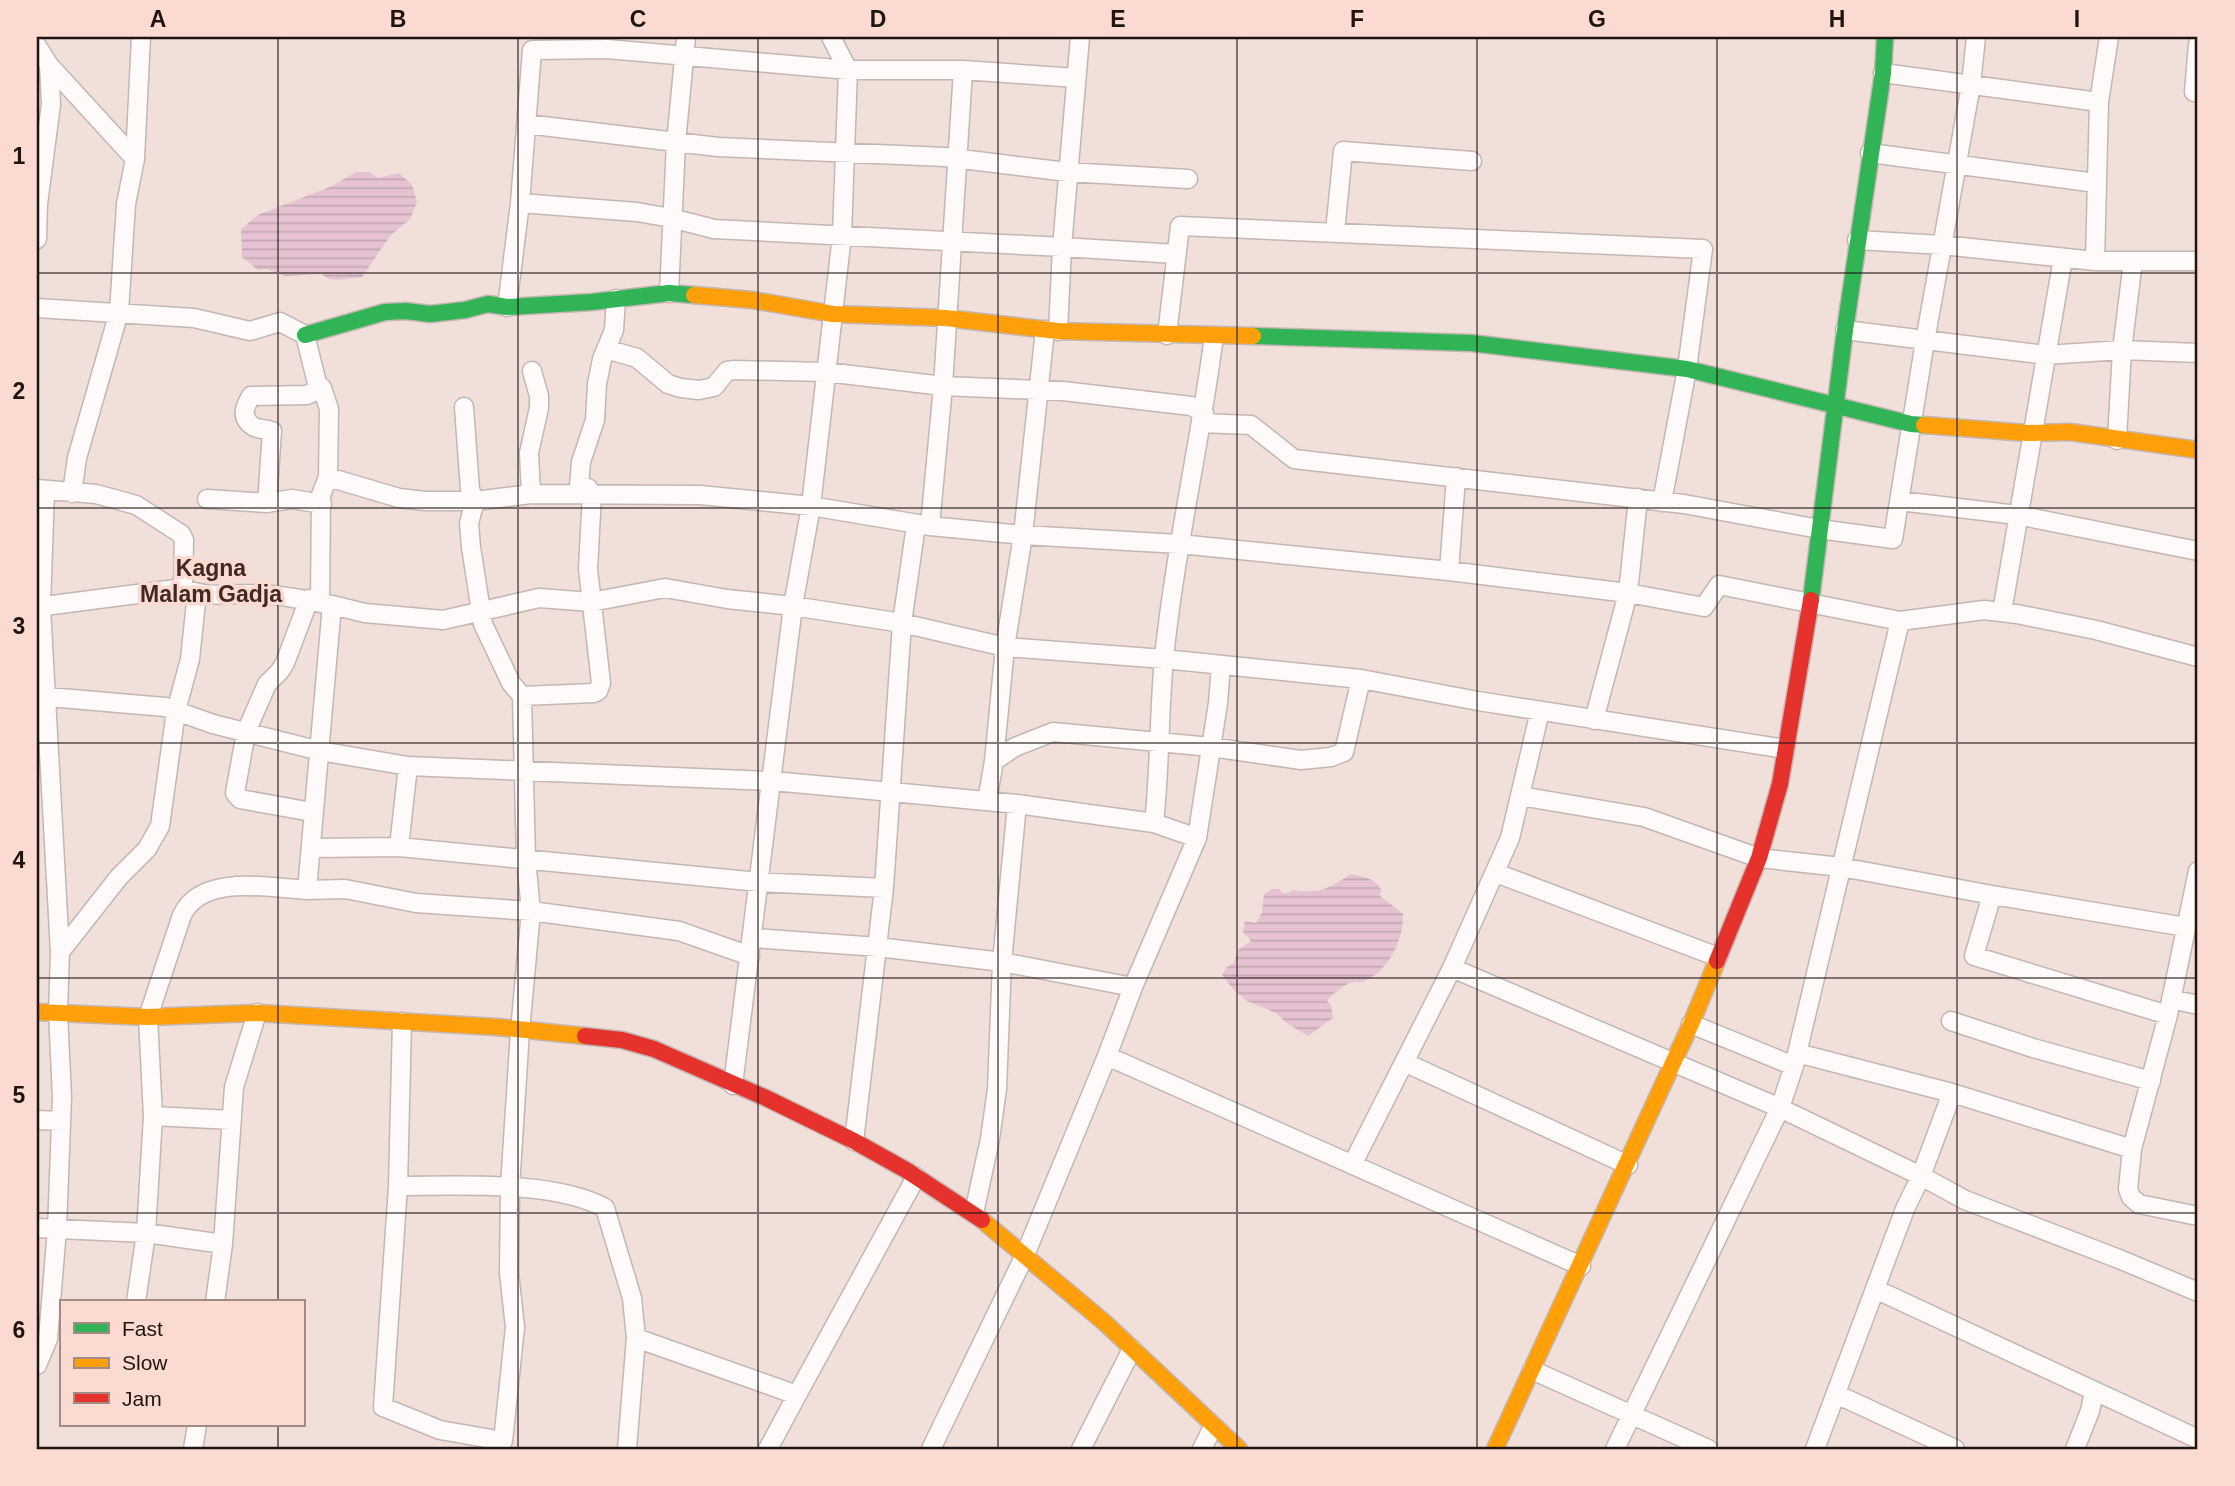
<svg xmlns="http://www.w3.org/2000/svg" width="2235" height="1486" font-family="Helvetica,sans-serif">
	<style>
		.water { fill: url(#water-rules) }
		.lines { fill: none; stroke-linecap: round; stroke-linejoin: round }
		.street-casing { stroke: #c4b6b2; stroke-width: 21 }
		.fast-casing { stroke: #c4b6b2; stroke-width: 19 }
		.slow-casing { stroke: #c4b6b2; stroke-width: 19 }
		.jam-casing { stroke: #c4b6b2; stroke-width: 19 }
		.street { stroke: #fdfaf9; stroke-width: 18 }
		.fast { stroke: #30b455; stroke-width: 16 }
		.slow { stroke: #ff9f0a; stroke-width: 16 }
		.jam { stroke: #e5322d; stroke-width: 16 }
		.grid { fill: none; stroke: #1f1411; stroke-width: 2; stroke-opacity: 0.55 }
		.labels { text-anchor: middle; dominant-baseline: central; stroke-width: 7; stroke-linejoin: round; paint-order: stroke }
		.quarter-label { font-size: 23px; font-weight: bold; fill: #412922; stroke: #fadad1 }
		.neatline { fill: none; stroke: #1f1411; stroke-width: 2.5 }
		.grid-label { font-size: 23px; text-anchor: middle; font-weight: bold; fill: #1f1411 }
	</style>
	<defs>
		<pattern id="water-rules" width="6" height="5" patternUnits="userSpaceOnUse" patternTransform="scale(1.75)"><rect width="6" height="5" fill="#e5c3d2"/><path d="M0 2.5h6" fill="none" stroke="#c4a7b3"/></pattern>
	</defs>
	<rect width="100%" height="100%" fill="#f1dfda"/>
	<path class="water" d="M 356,172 L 369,172 L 378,178 L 399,173 L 412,185 L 417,202 L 410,219 L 390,236 L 362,277 L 337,280 L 329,279 L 321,274 L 285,276 L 266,269 L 258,270 L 242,257 L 241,229 L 258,215 L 332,186 Z
		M 1351,874 C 1365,877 1375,878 1382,891 L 1379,895 L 1403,914 C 1404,939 1388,972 1364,981 C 1355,984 1362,981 1353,982 C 1346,983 1332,994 1327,1001 L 1331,1005 L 1333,1018 L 1308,1036 L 1288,1024 L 1276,1013 L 1247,1001 L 1233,989 L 1222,975 L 1227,967 L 1234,963 L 1238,950 L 1251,941 L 1243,932 L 1245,921 L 1256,923 L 1262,912 L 1264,894 L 1272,889 L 1280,889 L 1282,893 L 1288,893 L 1293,890 C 1320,894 1328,889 1351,874 Z"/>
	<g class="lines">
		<defs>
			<path id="street" d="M 1080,37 L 1062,247 L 1176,254
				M 2198,44 L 2194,92 L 2198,92
				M 37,46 L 49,65 L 135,159 L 126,204 L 119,312 L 77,458 L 72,493
				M 1883,73 L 2099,102
				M 526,124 L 718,147 L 945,157 L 1067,172 L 1188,179
				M 1870,153 L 2096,183
				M 135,159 L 141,37
				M 520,203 L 637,212 L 671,218 L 714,229 L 1062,247 L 1058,331
				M 1335,232 L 1343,151 L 1472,161
				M 37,239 L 38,204 L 51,104 L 49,65
				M 1857,240 L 1942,245 L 2095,261 L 2198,261
				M 2095,261 L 2099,102 L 2109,37
				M 669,293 L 676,143 L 686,37
				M 507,307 L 520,203 L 532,50 L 607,49 L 848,70 L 963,70 L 1076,78
				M 37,308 L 194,318 L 250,331 L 280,322 L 305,335 L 317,383 L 322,388 L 329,409 L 328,477 L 321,495 L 320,603
				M 1845,330 L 2046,355 L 2122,350 L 2198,353
				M 1167,335 L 1180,226 L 1703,249 L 1687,369 L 1662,502
				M 606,349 L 637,358 L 668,384 L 681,388 L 699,390 L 714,387 L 727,371 L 734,370 L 826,372 L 943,386 L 1063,391 L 1191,406 L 1204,413
				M 1201,423 L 1251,425 L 1294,459 L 1684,504 L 1819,529 L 1893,539 L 1925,341 L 1971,85 L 1976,37
				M 2117,440 L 2122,350 L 2133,261
				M 328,477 L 399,498 L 425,501 L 475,501 L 531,494 L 700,495 L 811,506 L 930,526 L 1023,535 L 1179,544 L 1449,571 L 1628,593 L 1704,607 L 1719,585 L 1900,621 L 1984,610 L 2017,614 L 2096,630 L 2198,657
				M 37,489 L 96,494 L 136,505 L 181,534 L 184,540 L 183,588
				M 531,494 L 529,453 L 539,408 L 539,396 L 532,371
				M 207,499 L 267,503 L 292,499 L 322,504
				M 1900,501 L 2017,515 L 2198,551
				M 267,503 L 272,431 C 267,429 258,429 254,427 C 240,418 244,408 251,396 L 307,395 L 322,388
				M 930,526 L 943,386 L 963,70
				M 1449,571 L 1456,477
				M 309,599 L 285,663 L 280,671 L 267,684 L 246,732 L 235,793 L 240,799 L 312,812
				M 332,605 L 365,613 L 443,620 L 539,598 L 591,602 L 665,588 L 727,599 L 793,606 L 902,623 L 1005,647 L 1164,659 L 1361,679 L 1478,701 L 1785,749
				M 37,607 L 183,588 C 205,599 236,593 261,594 C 285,595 308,601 332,605 L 307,890 L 345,889 L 416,903 L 531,911 L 679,931 L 750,956
				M 2002,612 L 2063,258
				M 37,696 L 165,707 L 213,724 L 320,751 L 408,766 L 772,781 L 892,792 L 1017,804 L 1154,823 L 1197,838
				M 522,696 L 594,693 L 598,691 L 601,683 L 588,569 L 592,494 L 588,488 L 579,486 L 581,462 L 595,420 L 597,384 L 602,359 L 614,330 L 616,299
				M 1594,720 L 1628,593 L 1638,498
				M 994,761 L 1015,747 L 1053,732 L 1211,747 L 1301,760 L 1331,757 L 1344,752 L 1361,679
				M 1520,796 L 1644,817 L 1759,858 L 1841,867 L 1992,895 L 2186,927
				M 987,801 L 994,761 L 1005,647 L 1023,535 L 1045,330
				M 1154,823 C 1160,768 1159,713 1164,658 C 1175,550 1200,444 1214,336
				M 399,847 L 408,766
				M 312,848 L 399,847 L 759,882 L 884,888
				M 2198,871 L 2168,1015 L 2132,1149 L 2128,1189 L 2131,1197 L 2139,1204 L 2198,1216
				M 1496,873 L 1718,957
				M 1992,895 L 1974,956 L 2168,1015
				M 753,938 L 878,947 L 1002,962 L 1133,987
				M 60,952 L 119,877 L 147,849 L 160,826 L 176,711 L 190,659 L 197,593
				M 1452,968 L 1780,1108 L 1921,1176 L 1965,1200 L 2119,1259 L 2198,1292
				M 2171,999 L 2198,1005
				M 1951,1021 L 2033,1048 L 2151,1081
				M 402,1022 L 398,1186 C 457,1186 553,1180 605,1208 L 632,1298 L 636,1338 L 797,1395 L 916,1177
				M 1691,1024 L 1794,1066
				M 1797,1053 L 1952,1093 L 2132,1149
				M 1107,1056 L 1581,1266
				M 1404,1062 L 1628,1165
				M 733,1085 L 793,606 L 811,506 L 842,235 L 848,70 L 831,37
				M 153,1116 L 232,1120
				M 37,1120 L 61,1121
				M 854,1141 L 884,888 L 902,623 L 916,525
				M 1352,1165 L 1452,968 L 1510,838 L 1540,711
				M 398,1186 L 383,1407 L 440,1430 L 503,1441 L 515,1327 L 509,1273 L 510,1187 L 520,1031 L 531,911 L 526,859 L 522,696 L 511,683 L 483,624 L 471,547 L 469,523 L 475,501 L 470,490 L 464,407
				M 974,1213 L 990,1139 L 997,1089 L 1002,962 L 1017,804
				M 37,1228 L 146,1233 L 223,1244 L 234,1087 L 257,1013
				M 1875,1289 L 2198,1439
				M 136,1302 L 146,1233 L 153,1116 L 148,1017 L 182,915 C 202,873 270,888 307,890
				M 215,1302 L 223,1244
				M 37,1365 L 48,1339 L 57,1229 L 62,1097 L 58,1012 L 60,952 L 41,607 L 45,490
				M 1532,1370 L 1708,1449
				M 1836,1394 L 1955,1449
				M 193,1449 L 197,1425
				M 627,1449 L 636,1338
				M 768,1449 L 797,1395
				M 931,1449 L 1025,1255 L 1107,1056 L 1133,987 L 1197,838 L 1218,703 L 1221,665
				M 1081,1449 L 1132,1349
				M 1202,1449 L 1213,1427
				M 1615,1449 L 1780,1108 L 1794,1066 L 1900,621
				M 1815,1449 L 1905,1209 L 1921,1176 L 1952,1093
				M 2075,1449 L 2090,1411 L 2094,1392"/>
			<path id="fast" d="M 305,335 L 385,312 L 406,311 L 430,314 L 465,310 L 488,304 L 507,307 L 592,302 L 669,293 L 694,295
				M 1253,336 L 1471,343 L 1687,369 L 1911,424 L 1924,425
				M 1811,600 L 1845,330 L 1883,73 L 1885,37"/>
			<path id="slow" d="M 694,295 L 752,300 L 833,314 L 946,318 L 1058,331 L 1253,336
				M 1924,425 L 2027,433 L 2070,432 L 2198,450
				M 37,1012 L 148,1017 L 257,1013 L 497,1027 L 585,1036
				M 982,1220 L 1104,1322 L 1239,1449
				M 1495,1449 L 1691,1024 L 1717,961"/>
			<path id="jam" d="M 1717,961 L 1759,858 L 1780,784 L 1811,600
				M 585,1036 L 622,1040 L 654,1049 L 766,1098 L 854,1141 L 906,1170 L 982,1220"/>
		</defs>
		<use href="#street" class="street-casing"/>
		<use href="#fast" class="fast-casing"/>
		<use href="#slow" class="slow-casing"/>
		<use href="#jam" class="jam-casing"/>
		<use href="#street" class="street"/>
		<use href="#fast" class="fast"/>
		<use href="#slow" class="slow"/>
		<use href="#jam" class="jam"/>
	</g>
	<path class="grid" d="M 278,37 L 278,1302M 518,37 L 518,1449M 758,37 L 758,1449M 998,37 L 998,1449M 1237,37 L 1237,1449M 1477,37 L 1477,1449M 1717,37 L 1717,1449M 1957,37 L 1957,1449M 37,273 L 2198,273M 37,508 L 2198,508M 37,743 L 2198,743M 37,978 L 2198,978M 37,1213 L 2198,1213M 278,1425 L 278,1449"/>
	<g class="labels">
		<g class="quarter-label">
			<text x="211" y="568">Kagna<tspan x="211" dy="26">Malam Gadja</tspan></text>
		</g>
	</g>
	<rect width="2235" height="1486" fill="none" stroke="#fadad1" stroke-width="77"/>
	<rect x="60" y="1300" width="245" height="126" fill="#fadad1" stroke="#a28b84" stroke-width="2"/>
	<rect x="74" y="1323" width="35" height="10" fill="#30b455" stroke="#a28b84" stroke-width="2"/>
	<text x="122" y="1336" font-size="21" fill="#1f1411">Fast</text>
	<rect x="74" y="1358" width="35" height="10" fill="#ff9f0a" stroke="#a28b84" stroke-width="2"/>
	<text x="122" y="1370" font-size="21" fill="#1f1411">Slow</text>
	<rect x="74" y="1393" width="35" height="10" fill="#e5322d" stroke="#a28b84" stroke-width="2"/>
	<text x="122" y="1406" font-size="21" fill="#1f1411">Jam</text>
	<rect x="38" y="38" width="2158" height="1410" class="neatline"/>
	<g class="grid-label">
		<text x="158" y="27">A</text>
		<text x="398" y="27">B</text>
		<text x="638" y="27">C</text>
		<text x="878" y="27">D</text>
		<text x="1118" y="27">E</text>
		<text x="1357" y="27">F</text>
		<text x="1597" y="27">G</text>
		<text x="1837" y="27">H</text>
		<text x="2077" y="27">I</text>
		<text x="19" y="164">1</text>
		<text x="19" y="399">2</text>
		<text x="19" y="634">3</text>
		<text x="19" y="868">4</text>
		<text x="19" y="1103">5</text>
		<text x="19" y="1338">6</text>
	</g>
</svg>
